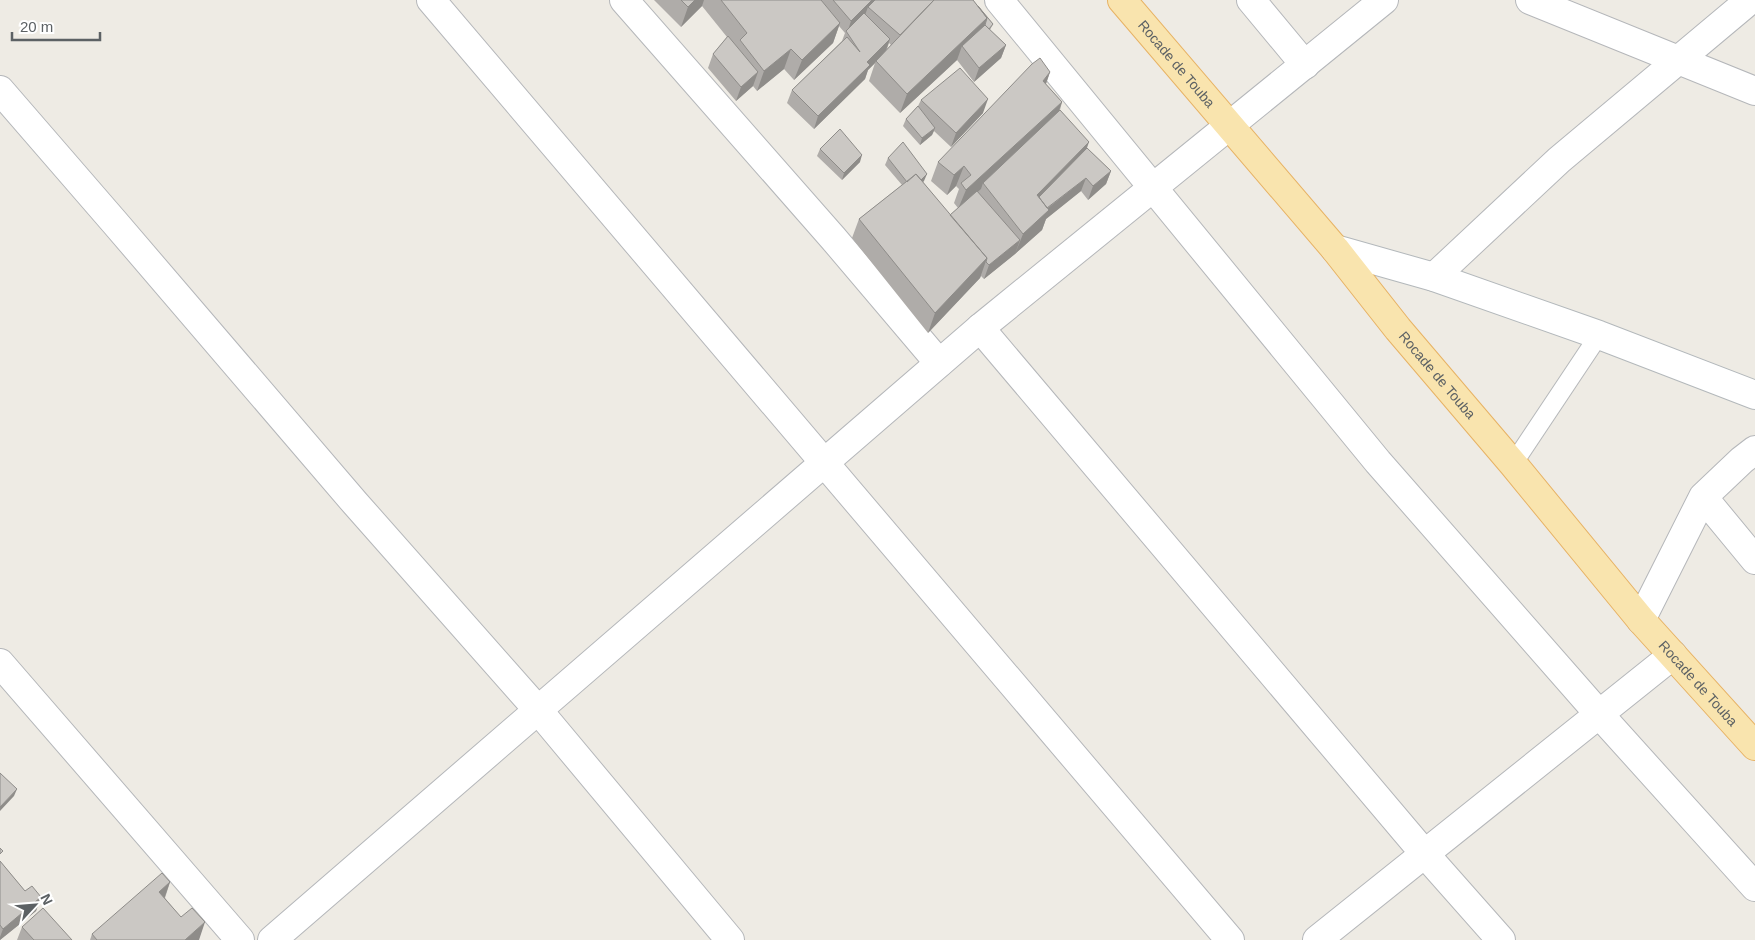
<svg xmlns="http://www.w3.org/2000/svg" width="1755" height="940" font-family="Helvetica,sans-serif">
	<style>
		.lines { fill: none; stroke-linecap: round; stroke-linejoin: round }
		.service-casing { stroke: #b5b7ba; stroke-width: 20 }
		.minor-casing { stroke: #b5b7ba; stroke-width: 30 }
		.tertiary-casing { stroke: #b5b7ba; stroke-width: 30 }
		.secondary-casing { stroke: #b3b8bb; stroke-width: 30 }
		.primary-casing { stroke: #e7b264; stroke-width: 30 }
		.service { stroke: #fff; stroke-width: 18 }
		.minor { stroke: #fff; stroke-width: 28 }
		.tertiary { stroke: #fff; stroke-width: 28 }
		.secondary { stroke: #fff; stroke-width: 28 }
		.primary { stroke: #f9e4ae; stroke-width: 28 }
		.wall { fill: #afaca9; fill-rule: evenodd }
		.shaded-wall { fill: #8e8c89 }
		.building { fill: #cbc8c4; stroke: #8e8c89 }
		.labels { text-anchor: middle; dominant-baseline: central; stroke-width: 5; stroke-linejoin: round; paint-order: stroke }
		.street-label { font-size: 14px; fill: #5c6164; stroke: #fff }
	</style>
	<rect width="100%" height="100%" fill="#eeebe4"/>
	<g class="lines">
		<defs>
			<path id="service" d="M 1513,464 L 1599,335"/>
			<path id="minor" d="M 431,0 L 1230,940
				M 624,0 L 833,238 L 939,363
				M 999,0 L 1378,462 L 1599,714 L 1755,887
				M 1251,0 L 1305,65
				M 1530,0 L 1755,91
				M 0,90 L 116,224 L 355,503 L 538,710 L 730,940
				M 1434,277 L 1559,160 L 1750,0
				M 980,328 L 1424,853 L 1501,940
				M 1703,497 L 1755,560
				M 1641,620 L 1703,497 L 1742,460 L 1755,450
				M 0,663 L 240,940
				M 1317,940 L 1673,655"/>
			<path id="tertiary" d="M 272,940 L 980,328 L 1384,0"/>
			<path id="secondary" d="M 1335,249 L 1434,277 L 1599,335 L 1755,395"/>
			<g id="primary">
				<path id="s1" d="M 1122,0 L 1335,249 L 1398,329 L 1513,464 L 1641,620 L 1755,746"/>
			</g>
		</defs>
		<use href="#service" class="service-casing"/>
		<use href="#minor" class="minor-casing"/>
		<use href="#tertiary" class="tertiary-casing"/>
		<use href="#secondary" class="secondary-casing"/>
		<use href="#primary" class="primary-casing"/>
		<use href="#service" class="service"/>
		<use href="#minor" class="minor"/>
		<use href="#tertiary" class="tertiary"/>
		<use href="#secondary" class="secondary"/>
		<use href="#primary" class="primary"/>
	</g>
	<path class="wall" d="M 654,0 L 973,0 L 993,24 L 990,30 L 1006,45 L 1001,58 L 974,82 L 957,60 L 900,113 L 869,81 L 875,63 L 868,70 L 865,79 L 814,129 L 787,103 L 792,90 L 842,41 L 845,33 L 839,26 L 833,43 L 794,80 L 784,69 L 757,91 L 753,86 L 736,101 L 708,68 L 713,54 L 727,37 L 702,6 L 681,27 ZM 889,43 L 891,45 L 887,49 Z
		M 1050,72 L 1046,84 L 1062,102 L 1060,110 L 1087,148 L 1111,171 L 1106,184 L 1088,200 L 1081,191 L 1046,219 L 1042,230 L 1015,254 L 984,279 L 981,276 L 980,278 L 928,333 L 852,238 L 859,219 L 902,185 L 885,165 L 888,158 L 924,181 L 923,182 L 950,215 L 958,208 L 954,203 L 959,189 L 956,186 L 947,195 L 931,181 L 938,162 Z
		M 921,100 L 983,113 L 951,147 L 934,131 L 932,135 L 920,145 L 903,126 L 906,119 L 918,106 Z
		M 820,149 L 860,162 L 842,180 L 817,156 Z
		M 0,861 L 25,891 L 41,897 L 36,911 L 0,940 Z
		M 170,882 L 165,898 L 199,940 L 90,940 L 92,934 Z
		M 22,927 L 72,940 L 17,940 Z"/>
	<path class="shaded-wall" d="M 695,0 L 704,0 L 702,6 L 681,27 L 688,7 Z
		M 872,0 L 881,0 L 868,7 L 865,15 L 847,33 L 851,21 Z
		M 987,18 L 980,38 L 962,46 L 957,60 L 900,113 L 907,94 Z
		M 840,23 L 833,43 L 794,80 L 802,60 Z
		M 890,39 L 885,53 L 876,61 L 875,63 L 868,70 L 865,79 L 814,129 L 818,116 L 867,62 Z
		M 1006,45 L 1001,58 L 974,82 L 979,68 Z
		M 791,49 L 784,69 L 757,91 L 764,71 Z
		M 758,72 L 753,86 L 736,101 L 741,87 Z
		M 1050,72 L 1043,92 L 1043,81 Z
		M 988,99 L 983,113 L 951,147 L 956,133 Z
		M 1062,102 L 1055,122 L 983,183 L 981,189 L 958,209 L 966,190 Z
		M 935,128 L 932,135 L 920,145 L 922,138 Z
		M 1089,142 L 1082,162 L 1038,199 L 1037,195 Z
		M 862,155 L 860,162 L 842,180 L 844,173 Z
		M 964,166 L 956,186 L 947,195 L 954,175 Z
		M 1111,171 L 1106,184 L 1088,200 L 1093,186 Z
		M 927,174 L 924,181 L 909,194 L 912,187 Z
		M 1086,178 L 1081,191 L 1046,219 L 1042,230 L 1015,254 L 1023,234 L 1043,212 Z
		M 1020,240 L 1015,254 L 984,279 L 989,265 Z
		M 987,258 L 980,278 L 928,333 L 935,313 Z
		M 17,789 L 14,796 L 0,811 L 0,807 Z
		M 170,882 L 163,902 L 159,892 Z
		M 41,897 L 36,911 L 0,940 L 0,937 L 3,929 Z
		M 205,922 L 199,940 L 185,940 Z"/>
	<path class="building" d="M 681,0 L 695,0 L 688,7 Z
		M 721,0 L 821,0 L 840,23 L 802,60 L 791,49 L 764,71 L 740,40 L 747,33 Z
		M 833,0 L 872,0 L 851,21 Z
		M 875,0 L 934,0 L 900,35 L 868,7 Z
		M 934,0 L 973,0 L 987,18 L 907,94 L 876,61 Z
		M 978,6 L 993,24 L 989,29 L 985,25 L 987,18 Z
		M 864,13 L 890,39 L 867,62 L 870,65 L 818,116 L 792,90 L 847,37 L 860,52 L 846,31 Z
		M 985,25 L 1006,45 L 979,68 L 962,46 Z
		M 728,36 L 758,72 L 741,87 L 713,54 Z
		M 1040,58 L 1050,72 L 1043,81 L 1062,102 L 966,190 L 961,183 L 971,175 L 964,166 L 954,175 L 938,162 L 1032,64 Z
		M 960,68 L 988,99 L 956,133 L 921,100 Z
		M 918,106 L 935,128 L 922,138 L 906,119 Z
		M 1060,110 L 1089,142 L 1037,195 L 1049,210 L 1023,234 L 983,183 Z
		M 840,129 L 862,155 L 844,173 L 820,149 Z
		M 903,142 L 927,174 L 921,180 L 916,174 L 907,182 L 888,158 Z
		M 1087,148 L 1111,171 L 1093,186 L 1086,178 L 1047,208 L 1039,197 Z
		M 916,174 L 987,258 L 935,313 L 859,219 Z
		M 977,191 L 1020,240 L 989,265 L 986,262 L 987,258 L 950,215 Z
		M 0,773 L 17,789 L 0,807 Z
		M 0,848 L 3,851 L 0,854 Z
		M 0,861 L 25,891 L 32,886 L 41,897 L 3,929 L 0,925 Z
		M 162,873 L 170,882 L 159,892 L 181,917 L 192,908 L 205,922 L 185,940 L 97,940 L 92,934 Z
		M 43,908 L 72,940 L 34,940 L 22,927 Z"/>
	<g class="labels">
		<g class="street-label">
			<text stroke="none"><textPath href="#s1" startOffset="84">Rocade de Touba</textPath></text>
			<text stroke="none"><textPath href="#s1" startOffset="490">Rocade de Touba</textPath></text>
			<text stroke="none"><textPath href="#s1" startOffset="894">Rocade de Touba</textPath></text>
		</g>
	</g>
	<g transform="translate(35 905) rotate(64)" stroke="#ffffff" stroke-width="4" paint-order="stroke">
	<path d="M0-4L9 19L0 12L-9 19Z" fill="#5c6164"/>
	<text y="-8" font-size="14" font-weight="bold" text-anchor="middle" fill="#5c6164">N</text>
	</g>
	<path d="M12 32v8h88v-8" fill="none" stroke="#5c6164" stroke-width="2.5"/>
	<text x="20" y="32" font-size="15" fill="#5c6164" stroke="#ffffff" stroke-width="4" paint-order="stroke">20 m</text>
</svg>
